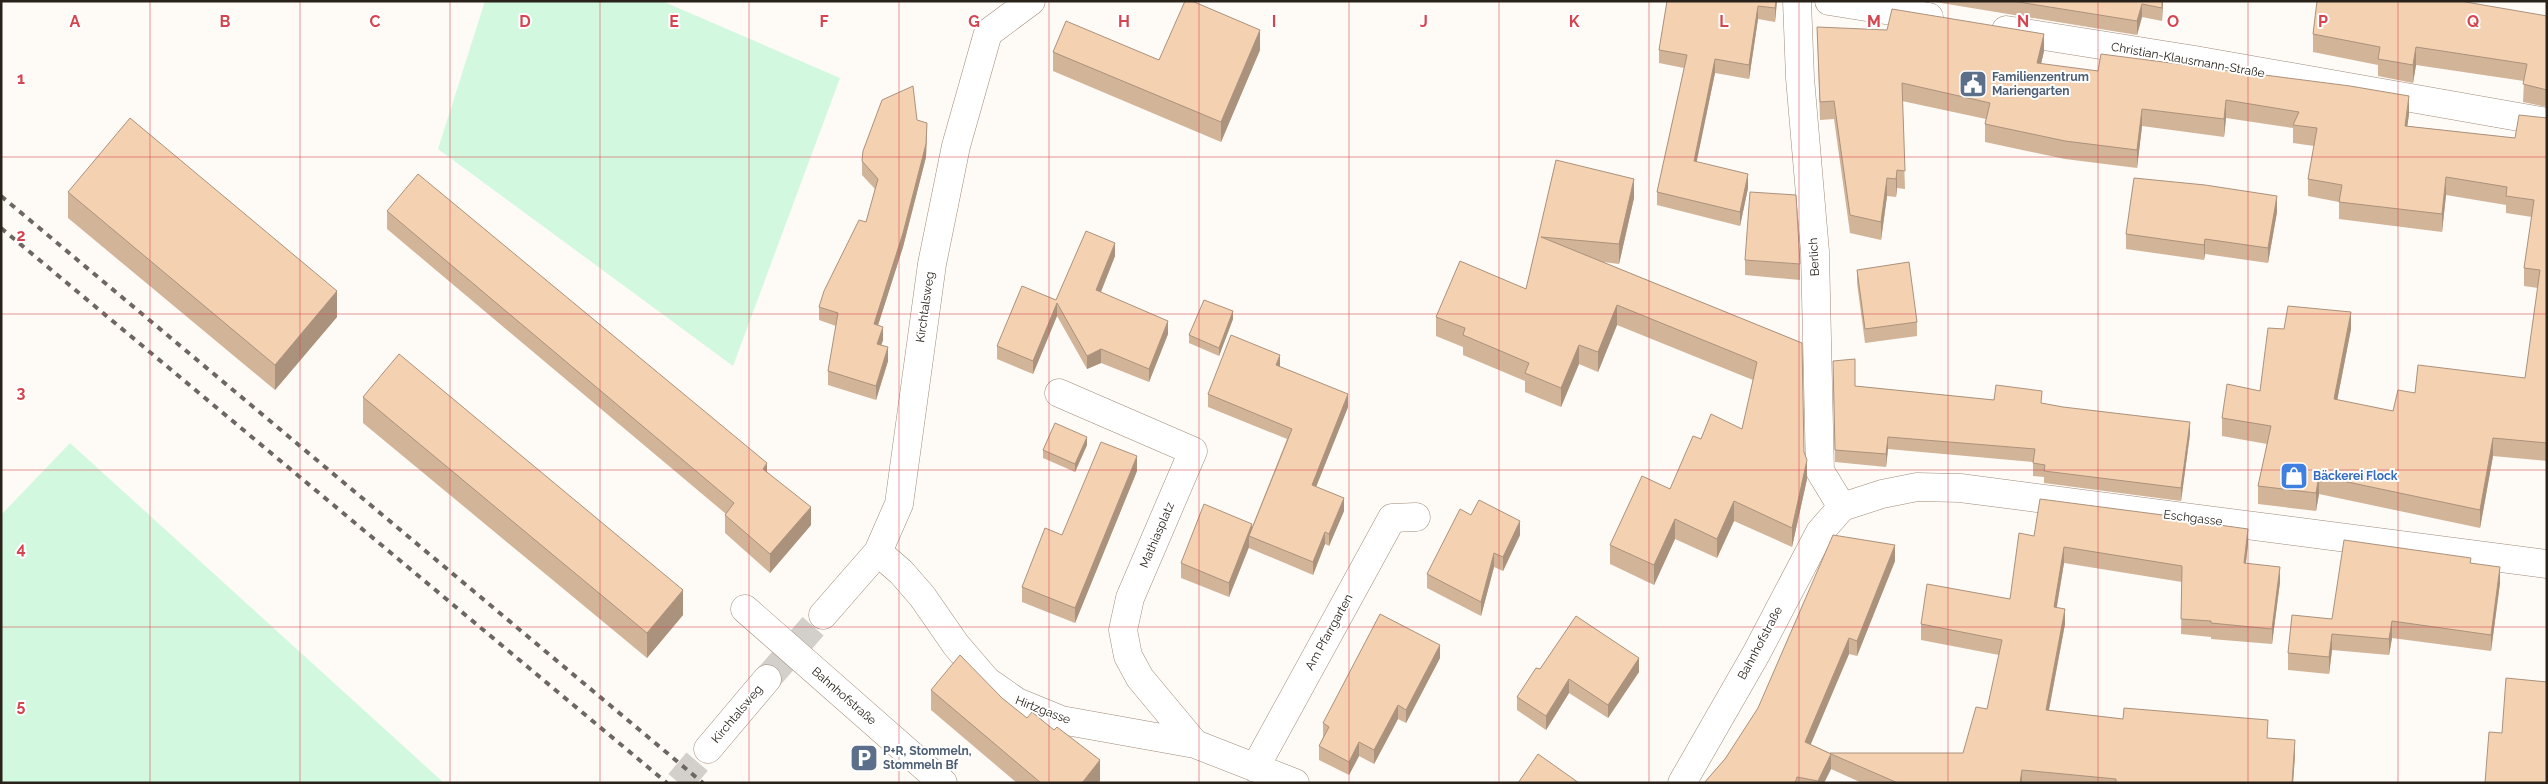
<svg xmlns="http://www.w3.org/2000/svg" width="2548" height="784" font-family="Raleway,sans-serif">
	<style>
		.green { fill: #d3f8e0 }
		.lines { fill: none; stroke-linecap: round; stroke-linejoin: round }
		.street-tunnel { stroke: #d3cfca; stroke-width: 28; stroke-dasharray: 28 14; stroke-linecap: butt }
		.street-casing { stroke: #9f8b7a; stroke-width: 29 }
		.secondary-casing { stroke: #9f8b7a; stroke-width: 29 }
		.street { stroke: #fff; stroke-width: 28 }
		.secondary { stroke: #fff; stroke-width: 28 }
		.rail { stroke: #6d6761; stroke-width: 4; stroke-dasharray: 6 6; stroke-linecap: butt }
		.wall { fill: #d2b498 }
		.shaded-wall { fill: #ab927c }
		.building { fill: #f4d1b1; stroke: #ab927c }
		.grid { fill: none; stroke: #d5454f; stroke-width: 1; stroke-opacity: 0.55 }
		.labels { text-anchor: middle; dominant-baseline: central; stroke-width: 4; stroke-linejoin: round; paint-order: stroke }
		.street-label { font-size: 12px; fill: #29221b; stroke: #fff }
		.service-label { font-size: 12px; font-weight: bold; fill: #4e5e75; stroke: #fff; text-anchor: start }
		.shop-label { font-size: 12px; font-weight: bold; fill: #366cbe; stroke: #fff; text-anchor: start }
		.grid-label { font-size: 16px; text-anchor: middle; font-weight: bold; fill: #d5454f; stroke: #fff; stroke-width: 4; stroke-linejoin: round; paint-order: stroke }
	</style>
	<rect width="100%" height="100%" fill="#fefaf6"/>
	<path class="green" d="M 485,1 L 662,1 L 840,78 L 733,366 L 438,149 Z
		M 70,443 L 444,783 L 1,783 L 1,515 Z"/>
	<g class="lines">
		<path class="street-tunnel" d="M 767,679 L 823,615
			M 679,783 L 708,749"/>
		<defs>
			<path id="street" d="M 1797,1 L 1800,78 L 1815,252 L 1820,471 L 1842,507
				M 1829,1 L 1929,17
				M 2006,30 L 2195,60 L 2547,122
				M 1059,393 L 1193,451 L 1130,598 L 1123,630 L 1128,656 L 1140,678 L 1195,744
				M 878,552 L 901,572 L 922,596 L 956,645 L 987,681 L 1017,702 L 1061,720 L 1195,744 L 1295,783
				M 745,609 L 943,783
				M 823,615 L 878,552 L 899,504 L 932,264 L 956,146 L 988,33 L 1031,1
				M 708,749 L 767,679
				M 1255,768 L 1392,518 L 1416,517"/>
			<path id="secondary" d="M 1682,783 L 1756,654 L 1820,532 L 1842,507 L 1882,494 L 1917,487 L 1960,488 L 2547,564"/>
		</defs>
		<use href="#street" class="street-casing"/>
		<use href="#secondary" class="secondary-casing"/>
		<use href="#street" class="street"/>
		<use href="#secondary" class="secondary"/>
		<path class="rail" d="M 1,196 L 703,783
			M 1,228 L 667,783"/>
	</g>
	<path class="wall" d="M 1667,1 L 1777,1 L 1775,22 L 1758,19 L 1749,79 L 1715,73 L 1696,162 L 1748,188 L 1740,226 L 1657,205 L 1657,192 L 1684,68 L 1659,63 L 1659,50 Z
		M 1929,1 L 2163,1 L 2162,21 L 2142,17 L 2137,35 Z
		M 2547,16 L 2547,107 L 2523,102 L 2524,81 L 2416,65 L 2413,83 L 2378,76 L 2378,65 L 2313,52 L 2313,34 Z
		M 1817,27 L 2044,51 L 2041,64 L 2409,114 L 2407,126 L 2515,138 L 2547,118 L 2547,461 L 2493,456 L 2480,528 L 2319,494 L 2316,511 L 2258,504 L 2258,486 L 2267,444 L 2222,436 L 2222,418 L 2260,391 L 2284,329 L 2351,329 L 2337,400 L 2393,411 L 2415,393 L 2525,378 L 2538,288 L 2524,286 L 2524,268 L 2532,217 L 2506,213 L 2506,205 L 2446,195 L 2442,232 L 2339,219 L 2339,202 L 2308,196 L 2308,179 L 2314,146 L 2293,143 L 2293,128 L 2226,118 L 2224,137 L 2142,126 L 2137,168 L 2065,159 L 1985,142 L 1985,124 L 1986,119 L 1902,101 L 1905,189 L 1897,188 L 1896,197 L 1887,196 L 1881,240 L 1850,233 L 1834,119 L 1820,120 Z
		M 1260,50 L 1221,142 L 1053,71 L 1053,52 L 1159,60 Z
		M 927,136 L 926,157 L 903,247 L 878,325 L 883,340 L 881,345 L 888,361 L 876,400 L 828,385 L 828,371 L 836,326 L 819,320 L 819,307 L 866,222 L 875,189 L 862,175 L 862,161 Z
		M 1556,160 L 1634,198 L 1619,264 L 1603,262 L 1802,343 L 1804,452 L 1807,479 L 1792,547 L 1734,521 L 1717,558 L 1675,539 L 1654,585 L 1610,564 L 1610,545 L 1670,489 L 1701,439 L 1742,429 L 1753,380 L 1617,325 L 1598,372 L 1579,364 L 1561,407 L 1525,392 L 1525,381 L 1463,355 L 1463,347 L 1436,336 L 1436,317 L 1526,289 Z
		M 68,192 L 337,317 L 275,390 L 68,218 Z
		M 387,211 L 767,472 L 811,525 L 770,573 L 725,533 L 725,515 L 726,514 L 387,229 Z
		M 2277,212 L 2268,263 L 2205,254 L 2204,260 L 2126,249 L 2126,234 Z
		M 1115,256 L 1101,292 L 1168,334 L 1149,382 L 1101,363 L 1087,369 L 1057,316 L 1033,374 L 997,359 L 997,346 Z
		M 1745,260 L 1800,264 L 1800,280 L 1745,275 Z
		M 1857,270 L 1917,322 L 1917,336 L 1865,343 L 1857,283 Z
		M 1233,319 L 1219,356 L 1189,343 L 1189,335 Z
		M 1280,367 L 1348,407 L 1316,487 L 1344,511 L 1329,546 L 1325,544 L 1313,575 L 1249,548 L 1249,547 L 1229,597 L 1181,578 L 1181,563 L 1252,527 L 1287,439 L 1208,407 L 1208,394 Z
		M 1833,374 L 1855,386 L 1994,400 L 2042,403 L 2190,434 L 2181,501 L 2044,483 L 2044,477 L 2033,476 L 2033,462 L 1888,449 L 1886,467 L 1835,462 Z
		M 363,397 L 683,615 L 647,658 L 363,423 Z
		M 1087,445 L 1075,472 L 1043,458 L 1043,450 Z
		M 1137,471 L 1075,623 L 1022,602 L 1022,587 Z
		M 1471,515 L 1520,535 L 1503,571 L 1494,567 L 1481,616 L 1427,588 L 1427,574 Z
		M 2034,536 L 2248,544 L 2246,563 L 2280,582 L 2272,644 L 2211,639 L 2211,637 L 2181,634 L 2182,582 L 2064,563 L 2057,607 L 2065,624 L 2049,710 L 2268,738 L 2295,755 L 2293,783 L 1862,783 L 1831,769 L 1824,783 L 1704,783 L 1895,561 L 1857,656 L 1849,654 L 1810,744 L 1830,753 L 1963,753 L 1987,709 L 1999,655 L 1921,640 L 1921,624 L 2010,599 Z
		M 2471,563 L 2500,583 L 2491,651 L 2392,638 L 2389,655 L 2332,650 L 2329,674 L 2288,670 L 2288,653 L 2332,619 Z
		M 1440,658 L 1406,723 L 1398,719 L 1374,764 L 1359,756 L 1349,775 L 1319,760 L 1319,746 L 1323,737 L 1323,723 Z
		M 1540,669 L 1639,672 L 1608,718 L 1569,693 L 1546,730 L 1517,710 L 1517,697 Z
		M 931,690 L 1002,698 L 1100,781 L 1098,783 L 1017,783 L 931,710 Z"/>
	<path class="shaded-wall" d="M 1776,1 L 1777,1 L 1775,22 L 1775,8 Z
		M 2162,1 L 2163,1 L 2162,21 Z
		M 2142,4 L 2142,17 L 2137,35 L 2137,21 Z
		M 1758,6 L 1758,19 L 1749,79 L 1749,65 Z
		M 1260,30 L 1260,50 L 1221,142 L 1221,122 Z
		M 2044,34 L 2044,51 L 2037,81 L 2037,63 Z
		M 2416,47 L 2416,65 L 2413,83 L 2413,65 Z
		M 1715,59 L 1715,73 L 1694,175 L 1694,161 Z
		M 2409,96 L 2409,114 L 2405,144 L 2405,126 Z
		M 2226,100 L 2226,118 L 2224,137 L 2224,119 Z
		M 2142,109 L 2142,126 L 2137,168 L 2137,150 Z
		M 927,123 L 926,157 L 903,247 L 874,338 L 874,324 Z
		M 1897,170 L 1897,188 L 1896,197 L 1896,179 Z
		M 1748,174 L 1748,188 L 1740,226 L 1740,212 Z
		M 2446,177 L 2446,195 L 2442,232 L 2442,214 Z
		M 1887,178 L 1887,196 L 1881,240 L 1881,222 Z
		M 1634,179 L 1634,198 L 1619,264 L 1619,244 Z
		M 2277,196 L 2277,212 L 2268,263 L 2268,248 Z
		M 2205,239 L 2205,254 L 2204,260 L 2204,245 Z
		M 1115,243 L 1115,256 L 1096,304 L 1096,290 Z
		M 337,291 L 337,317 L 275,390 L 275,365 Z
		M 1057,303 L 1057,316 L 1033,374 L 1033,361 Z
		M 1617,305 L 1617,325 L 1598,372 L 1598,352 Z
		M 1233,311 L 1233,319 L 1219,356 L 1219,348 Z
		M 2351,312 L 2351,329 L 2334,417 L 2334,399 Z
		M 1168,321 L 1168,334 L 1149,382 L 1149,369 Z
		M 883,327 L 883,340 L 877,358 L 877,344 Z
		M 1579,345 L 1579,364 L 1561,407 L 1561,388 Z
		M 888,347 L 888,361 L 876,400 L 876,386 Z
		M 1101,349 L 1101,363 L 1087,369 L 1087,356 Z
		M 1280,355 L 1280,367 L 1276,365 Z
		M 1348,394 L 1348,407 L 1312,497 L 1312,485 Z
		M 2190,422 L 2190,434 L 2181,501 L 2181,488 Z
		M 1087,437 L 1087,445 L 1075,472 L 1075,464 Z
		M 1888,437 L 1888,449 L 1886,467 L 1886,454 Z
		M 2493,438 L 2493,456 L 2480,528 L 2480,510 Z
		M 1137,456 L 1137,471 L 1075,623 L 1075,608 Z
		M 1807,460 L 1807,479 L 1792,547 L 1792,528 Z
		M 767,463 L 767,482 L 763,469 Z
		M 2319,476 L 2319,494 L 2316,511 L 2316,493 Z
		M 1344,498 L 1344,511 L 1329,546 L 1329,534 Z
		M 1734,501 L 1734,521 L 1717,558 L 1717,539 Z
		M 811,507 L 811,525 L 770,573 L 770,554 Z
		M 1675,519 L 1675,539 L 1654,585 L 1654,565 Z
		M 1520,521 L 1520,535 L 1503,571 L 1503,557 Z
		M 1252,524 L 1252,537 L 1249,536 L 1249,547 L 1229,597 L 1229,583 Z
		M 2248,529 L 2248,544 L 2244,579 L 2244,563 Z
		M 1325,532 L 1325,544 L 1313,575 L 1313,562 Z
		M 1895,545 L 1895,561 L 1857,656 L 1857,641 Z
		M 2064,547 L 2064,563 L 2054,622 L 2054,607 Z
		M 1494,553 L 1494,567 L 1481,616 L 1481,602 Z
		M 2280,567 L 2280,582 L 2272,644 L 2272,629 Z
		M 2500,567 L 2500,583 L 2491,651 L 2491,635 Z
		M 683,590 L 683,615 L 647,658 L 647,633 Z
		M 2065,609 L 2065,624 L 2046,725 L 2046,710 Z
		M 2392,621 L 2392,638 L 2389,655 L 2389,639 Z
		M 2332,634 L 2332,650 L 2329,674 L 2329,657 Z
		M 1849,638 L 1849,654 L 1805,758 L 1805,742 Z
		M 1440,645 L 1440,658 L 1406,723 L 1406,710 Z
		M 1639,658 L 1639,672 L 1608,718 L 1608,705 Z
		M 1569,679 L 1569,693 L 1546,730 L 1546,716 Z
		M 1398,705 L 1398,719 L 1374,764 L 1374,750 Z
		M 2295,740 L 2295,755 L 2293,783 L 2292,783 Z
		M 1359,742 L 1359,756 L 1349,775 L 1349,762 Z
		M 1831,754 L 1831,769 L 1824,783 L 1818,783 L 1818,781 Z
		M 1100,760 L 1100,781 L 1098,783 L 1082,783 Z
		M 2022,770 L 2022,783 L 2020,783 Z"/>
	<path class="building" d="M 1185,1 L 1192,1 L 1260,30 L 1221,122 L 1053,52 L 1066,21 L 1159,60 Z
		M 1667,1 L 1776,1 L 1775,8 L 1758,6 L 1749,65 L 1715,59 L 1694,161 L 1748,174 L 1740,212 L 1657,192 L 1687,55 L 1659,50 Z
		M 2012,1 L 2162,1 L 2162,8 L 2142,4 L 2137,21 Z
		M 2317,1 L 2460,1 L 2547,16 L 2547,90 L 2523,84 L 2527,64 L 2416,47 L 2413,65 L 2378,59 L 2380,47 L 2313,34 Z
		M 1892,9 L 2044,34 L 2037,63 L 2098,71 L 2101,54 L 2350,86 L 2409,96 L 2405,126 L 2515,138 L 2519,115 L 2547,118 L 2547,443 L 2493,438 L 2480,510 L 2319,476 L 2316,493 L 2258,486 L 2271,426 L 2222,418 L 2227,384 L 2260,391 L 2268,328 L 2284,329 L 2288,306 L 2351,312 L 2334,399 L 2393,411 L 2398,390 L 2415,393 L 2418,365 L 2525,378 L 2540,270 L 2524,268 L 2534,200 L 2506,196 L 2507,187 L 2446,177 L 2442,214 L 2339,202 L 2342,185 L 2308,179 L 2317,128 L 2293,125 L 2299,112 L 2226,100 L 2224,119 L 2142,109 L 2137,150 L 2065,141 L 1985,124 L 1990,103 L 1902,83 L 1905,171 L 1897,170 L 1896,179 L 1887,178 L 1881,222 L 1850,215 L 1834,101 L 1820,102 L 1817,27 L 1887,30 Z
		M 913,86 L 917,120 L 927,123 L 926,144 L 903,233 L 874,324 L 883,327 L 877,344 L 888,347 L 876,386 L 828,371 L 838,313 L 819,307 L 824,291 L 859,220 L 866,222 L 878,179 L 862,161 L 863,151 L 882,100 Z
		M 130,118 L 337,291 L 275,365 L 68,192 Z
		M 1556,160 L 1634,179 L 1619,244 L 1541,237 L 1802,343 L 1804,452 L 1807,460 L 1792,528 L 1734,501 L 1717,539 L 1675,519 L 1654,565 L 1610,545 L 1642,476 L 1670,489 L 1693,436 L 1701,439 L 1711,414 L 1742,429 L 1757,362 L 1617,305 L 1598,352 L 1579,345 L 1561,388 L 1525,373 L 1529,363 L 1463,335 L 1465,328 L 1436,317 L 1460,261 L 1526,289 Z
		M 418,174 L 767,463 L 763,469 L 811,507 L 770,554 L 725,515 L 734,503 L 387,211 Z
		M 2134,178 L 2205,185 L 2277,196 L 2268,248 L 2205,239 L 2204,245 L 2126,234 Z
		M 1750,192 L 1796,195 L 1800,264 L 1745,260 Z
		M 1086,231 L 1115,243 L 1096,290 L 1168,321 L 1149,369 L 1101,349 L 1087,356 L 1057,303 L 1033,361 L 997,346 L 1022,286 L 1056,300 Z
		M 1909,262 L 1917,322 L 1865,329 L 1857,270 Z
		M 1204,300 L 1233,311 L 1219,348 L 1189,335 Z
		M 1231,335 L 1280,355 L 1276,365 L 1348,394 L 1312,485 L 1344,498 L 1329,534 L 1325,532 L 1313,562 L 1249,536 L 1292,429 L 1208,394 Z
		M 399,354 L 683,590 L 647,633 L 363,397 Z
		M 1855,359 L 1855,386 L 1994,400 L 1996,385 L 2042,391 L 2041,403 L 2063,407 L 2190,422 L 2181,488 L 2044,471 L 2045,465 L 2033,463 L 2035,449 L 1888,437 L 1886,454 L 1835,450 L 1833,361 Z
		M 1055,423 L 1087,437 L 1075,464 L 1043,450 Z
		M 1101,442 L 1137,456 L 1075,608 L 1022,587 L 1045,528 L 1062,535 Z
		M 2040,499 L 2178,517 L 2205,523 L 2248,529 L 2244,563 L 2280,567 L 2272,629 L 2211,623 L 2211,621 L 2181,619 L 2182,566 L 2064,547 L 2054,607 L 2065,609 L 2046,710 L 2123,719 L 2124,708 L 2268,720 L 2267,738 L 2295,740 L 2292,783 L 2116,783 L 2116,779 L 2022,770 L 2020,783 L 1898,783 L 1831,754 L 1830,753 L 1963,753 L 1976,707 L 1987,709 L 2002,640 L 1921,624 L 1927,584 L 2010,599 L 2019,533 L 2034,536 Z
		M 1479,500 L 1520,521 L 1503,557 L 1494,553 L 1481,602 L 1427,574 L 1460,509 L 1471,515 Z
		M 1204,504 L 1252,524 L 1229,583 L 1181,563 Z
		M 1833,535 L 1895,545 L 1857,641 L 1849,638 L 1805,742 L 1831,754 L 1818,781 L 1797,777 L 1795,783 L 1704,783 L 1725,759 L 1758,708 Z
		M 2344,540 L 2471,558 L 2470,563 L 2500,567 L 2491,635 L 2392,621 L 2389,639 L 2332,634 L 2329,657 L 2288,653 L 2292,615 L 2332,619 Z
		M 1380,614 L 1440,645 L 1406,710 L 1398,705 L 1374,750 L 1359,742 L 1349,762 L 1319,746 L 1329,727 L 1323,723 Z
		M 1576,616 L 1639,658 L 1608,705 L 1569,679 L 1546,716 L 1517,697 L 1536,668 L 1540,669 Z
		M 960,655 L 1002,698 L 1027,718 L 1032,712 L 1054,730 L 1057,727 L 1100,760 L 1082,783 L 1041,783 L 931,690 Z
		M 2506,678 L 2547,682 L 2547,783 L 2485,783 L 2489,732 L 2502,733 Z
		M 1538,754 L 1579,783 L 1518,783 Z"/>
	<path class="grid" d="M 150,1 L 150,783M 300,1 L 300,783M 450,1 L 450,783M 600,1 L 600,783M 749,1 L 749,783M 899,1 L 899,783M 1049,1 L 1049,783M 1199,1 L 1199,783M 1349,1 L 1349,783M 1499,1 L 1499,783M 1649,1 L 1649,783M 1799,1 L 1799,783M 1948,1 L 1948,783M 2098,1 L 2098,783M 2248,1 L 2248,783M 2398,1 L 2398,783M 1,157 L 2547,157M 1,314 L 2547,314M 1,470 L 2547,470M 1,627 L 2547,627"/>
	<defs>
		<symbol id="civic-square" viewBox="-11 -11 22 22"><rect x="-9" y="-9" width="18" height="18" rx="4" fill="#5c6f8a" stroke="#fff"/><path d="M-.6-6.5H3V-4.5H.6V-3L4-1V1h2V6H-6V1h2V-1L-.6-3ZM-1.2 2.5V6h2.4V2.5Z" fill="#fff"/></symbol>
		<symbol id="shop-square" viewBox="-11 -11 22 22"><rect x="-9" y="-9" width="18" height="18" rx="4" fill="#3f7fe0" stroke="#fff"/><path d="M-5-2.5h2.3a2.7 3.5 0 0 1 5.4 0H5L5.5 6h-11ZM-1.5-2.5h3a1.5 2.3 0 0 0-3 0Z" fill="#fff"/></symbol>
		<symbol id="parking-square" viewBox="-11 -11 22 22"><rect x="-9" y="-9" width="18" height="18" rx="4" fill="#5c6f8a" stroke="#fff"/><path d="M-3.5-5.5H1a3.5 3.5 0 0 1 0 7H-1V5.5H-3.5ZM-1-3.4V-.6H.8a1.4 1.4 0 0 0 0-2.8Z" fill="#fff"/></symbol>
	</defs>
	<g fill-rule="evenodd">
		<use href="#civic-square" x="1957" y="68" width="32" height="32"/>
		<use href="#shop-square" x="2278" y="460" width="32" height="32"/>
		<use href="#parking-square" x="848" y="742" width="32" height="32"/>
	</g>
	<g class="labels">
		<g class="street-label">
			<text transform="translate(2188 60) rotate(10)">Christian-Klausmann-Straße</text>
			<text transform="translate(1814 257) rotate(-93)">Berlich</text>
			<text transform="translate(925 307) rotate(-82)">Kirchtalsweg</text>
			<text transform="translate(2193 518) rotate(7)">Eschgasse</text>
			<text transform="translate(1157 535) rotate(-67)">Mathiasplatz</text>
			<text transform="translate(1329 632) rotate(-61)">Am Pfarrgarten</text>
			<text transform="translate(1760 643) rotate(-62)">Bahnhofstraße</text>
			<text transform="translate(844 696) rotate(41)">Bahnhofstraße</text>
			<text transform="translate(1043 710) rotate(21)">Hirtzgasse</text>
			<text transform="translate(737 714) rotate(-50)">Kirchtalsweg</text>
		</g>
		<g class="service-label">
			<text x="1992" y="77">Familienzentrum<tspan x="1992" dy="14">Mariengarten</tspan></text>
			<text x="883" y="751">P+R, Stommeln,<tspan x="883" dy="14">Stommeln Bf</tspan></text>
		</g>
		<g class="shop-label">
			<text x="2313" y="476">Bäckerei Flock</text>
		</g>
	</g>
	<g class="grid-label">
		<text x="75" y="27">A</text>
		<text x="225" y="27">B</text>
		<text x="375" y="27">C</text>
		<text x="525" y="27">D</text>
		<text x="674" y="27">E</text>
		<text x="824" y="27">F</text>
		<text x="974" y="27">G</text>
		<text x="1124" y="27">H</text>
		<text x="1274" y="27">I</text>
		<text x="1424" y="27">J</text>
		<text x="1574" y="27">K</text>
		<text x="1724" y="27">L</text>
		<text x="1874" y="27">M</text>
		<text x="2023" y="27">N</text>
		<text x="2173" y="27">O</text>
		<text x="2323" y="27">P</text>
		<text x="2473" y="27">Q</text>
		<text x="21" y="84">1</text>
		<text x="21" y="241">2</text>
		<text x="21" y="398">3</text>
		<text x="21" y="554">4</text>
		<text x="21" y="711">5</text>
	</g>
	<rect width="2548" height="784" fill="none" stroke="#29221b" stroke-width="5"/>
</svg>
